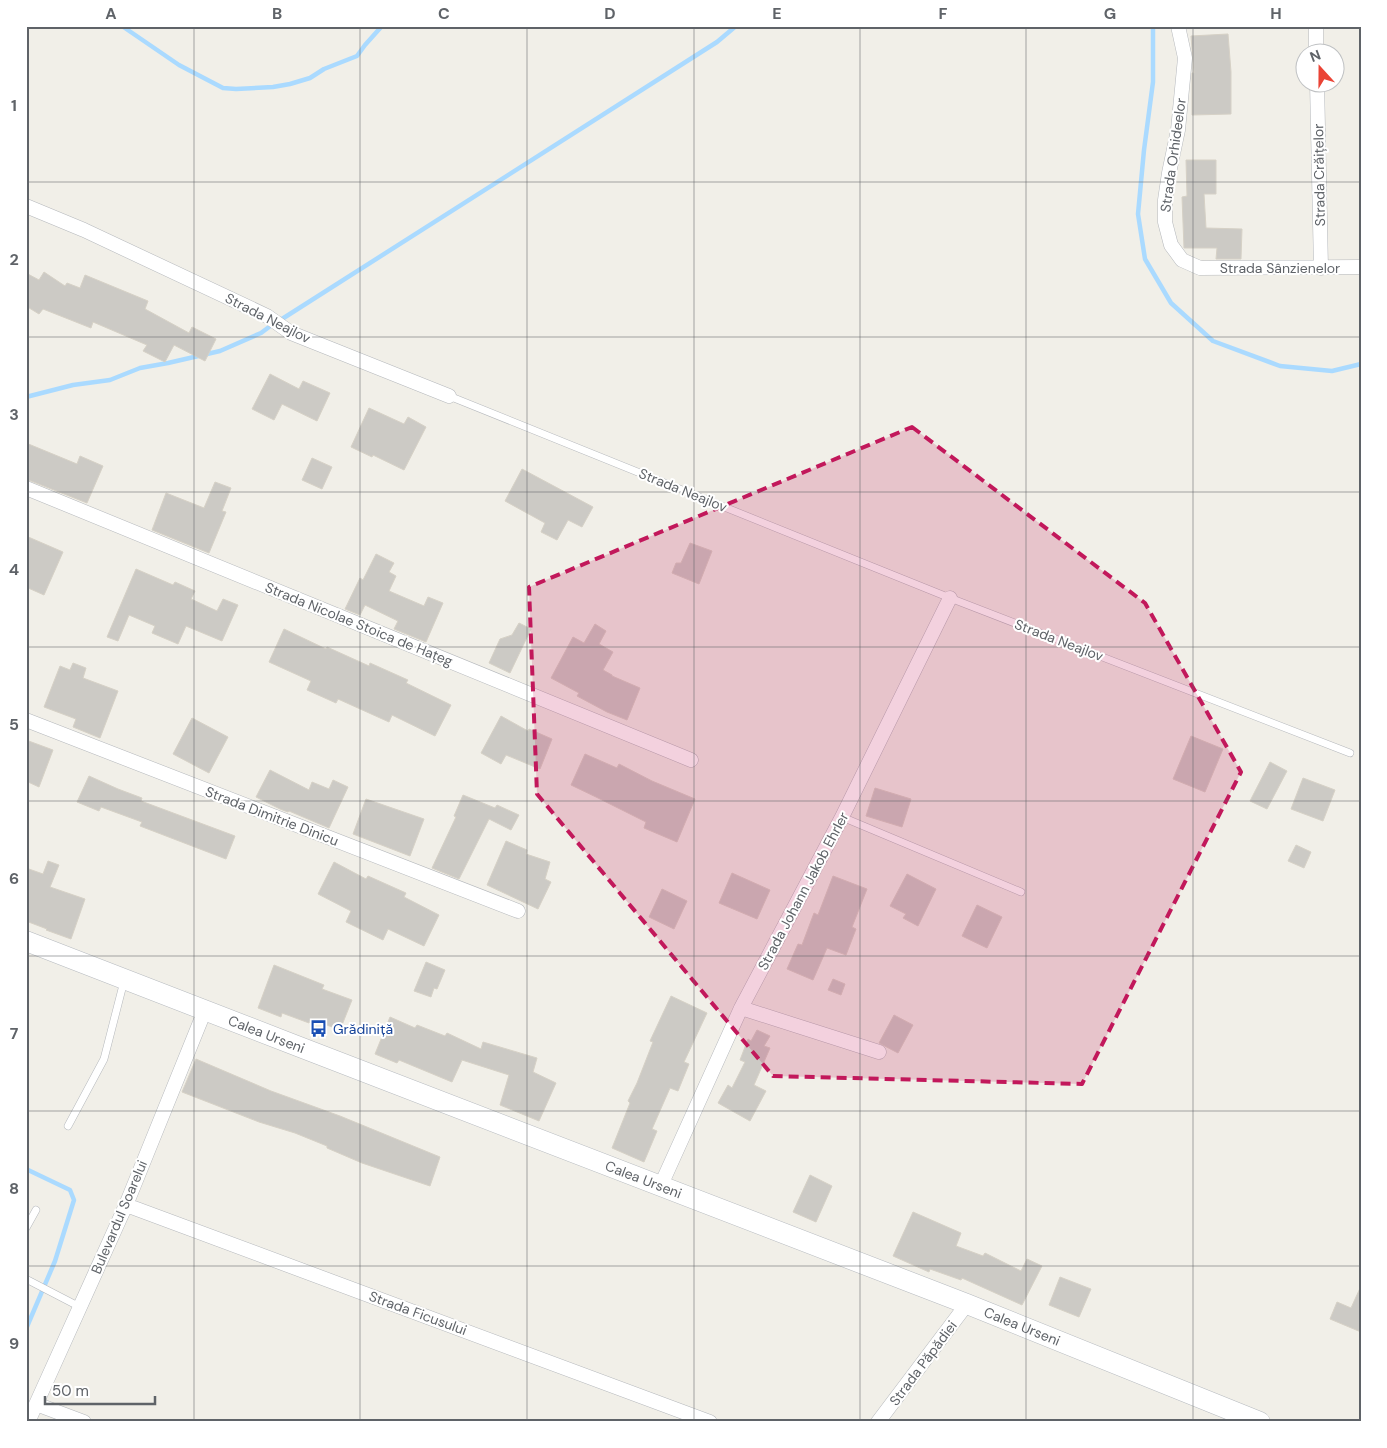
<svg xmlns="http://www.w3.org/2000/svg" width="1387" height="1448" font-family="'DM Sans',sans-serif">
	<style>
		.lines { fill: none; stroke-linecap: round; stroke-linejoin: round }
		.stream { stroke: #aadaff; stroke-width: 4.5 }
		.building { fill: #cccac5; stroke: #d6d1c6 }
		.lane-casing { stroke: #b5b8bc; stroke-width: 8 }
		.street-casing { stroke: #b5b8bc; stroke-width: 15 }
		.secondary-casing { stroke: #b6babf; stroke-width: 21 }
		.lane { stroke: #fff; stroke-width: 7 }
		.street { stroke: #fff; stroke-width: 14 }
		.secondary { stroke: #fff; stroke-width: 20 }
		.marked { fill: #c2185b; fill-opacity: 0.2; stroke: #c2185b; stroke-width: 4; stroke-dasharray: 10 6; stroke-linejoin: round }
		.grid { fill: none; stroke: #5f6368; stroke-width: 1; stroke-opacity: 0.55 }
		.labels { text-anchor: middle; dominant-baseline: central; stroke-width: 4; stroke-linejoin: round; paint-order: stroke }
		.street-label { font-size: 14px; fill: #5f6368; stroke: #fff }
		.transit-label { font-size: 14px; fill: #164399; stroke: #fff; text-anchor: start }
		.neatline { fill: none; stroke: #5f6368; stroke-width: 2 }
		.grid-label { font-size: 16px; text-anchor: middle; font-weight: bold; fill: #5f6368 }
	</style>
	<rect width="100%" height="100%" fill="#f1efe8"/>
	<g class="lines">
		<path class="stream" d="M 122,26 L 179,65 L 223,88 L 236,89 L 273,87 L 290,84 L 310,78 L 324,69 L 357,56 L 365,45 L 382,26
			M 1153,26 L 1153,82 L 1144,150 L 1138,214 L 1145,259 L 1171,303 L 1213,341 L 1280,366 L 1332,371 L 1361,364
			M 282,319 L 717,42 L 736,26
			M 26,397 L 73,385 L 110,380 L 140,368 L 168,363 L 220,351 L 261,333 L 269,327
			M 26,1169 L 70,1190 L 74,1200 L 55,1261 L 26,1329"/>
	</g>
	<path class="building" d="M 1228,34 L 1231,72 L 1231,114 L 1192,115 L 1192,73 L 1194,73 L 1191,36 Z
		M 1186,160 L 1216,160 L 1216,194 L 1204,194 L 1206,228 L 1242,229 L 1241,259 L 1216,259 L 1217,248 L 1184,248 L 1182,197 L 1187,196 Z
		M 44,272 L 65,286 L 67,283 L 80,288 L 85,275 L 148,301 L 145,309 L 189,333 L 192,327 L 216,339 L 205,361 L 174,345 L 165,362 L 143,351 L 147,345 L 93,322 L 91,328 L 43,309 L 39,314 L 26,306 L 26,273 L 39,280 Z
		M 270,374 L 299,389 L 303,381 L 330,393 L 317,421 L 282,404 L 274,420 L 252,409 Z
		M 369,408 L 404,424 L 408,417 L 426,427 L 404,470 L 373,455 L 372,457 L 351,447 Z
		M 26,443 L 77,464 L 80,456 L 103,466 L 87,503 L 26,479 Z
		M 312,458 L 332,467 L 322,489 L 302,480 Z
		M 522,469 L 593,507 L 582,527 L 568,520 L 557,540 L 541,532 L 545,523 L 505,501 Z
		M 215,482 L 231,488 L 222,511 L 226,512 L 209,553 L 152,530 L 166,493 L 204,508 Z
		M 26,536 L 63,552 L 44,595 L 26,587 Z
		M 690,543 L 712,551 L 699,584 L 672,573 L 676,563 L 681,563 Z
		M 376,554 L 394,563 L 389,572 L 396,576 L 389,591 L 424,606 L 428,597 L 443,603 L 426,642 L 394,629 L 398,621 L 365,605 L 360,615 L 345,609 L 360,578 L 363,580 Z
		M 136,569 L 173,585 L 175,582 L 195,591 L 191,599 L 217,611 L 223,599 L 238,605 L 222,641 L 186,626 L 178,644 L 152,633 L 155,626 L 129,615 L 118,641 L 107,637 Z
		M 519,623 L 531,629 L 510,673 L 489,663 L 500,639 L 512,635 Z
		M 595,624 L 606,631 L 599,644 L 613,652 L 603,670 L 612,675 L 612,676 L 640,688 L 627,720 L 607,712 L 577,696 L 579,693 L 551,678 L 573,637 L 584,643 Z
		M 284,629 L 326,649 L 327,647 L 369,666 L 370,663 L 408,680 L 406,683 L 451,705 L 435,736 L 392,715 L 389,722 L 338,699 L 336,703 L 307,690 L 311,681 L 269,662 Z
		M 73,663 L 86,668 L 83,678 L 118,691 L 100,738 L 73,727 L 76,719 L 44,707 L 60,666 L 70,670 Z
		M 501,716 L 528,731 L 529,729 L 552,739 L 540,769 L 506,755 L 501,764 L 481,753 Z
		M 192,718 L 228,737 L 209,773 L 173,754 Z
		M 1191,736 L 1223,749 L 1205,792 L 1173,779 Z
		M 26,740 L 53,750 L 39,787 L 26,781 Z
		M 585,754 L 617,768 L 619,764 L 652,781 L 695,799 L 677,842 L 644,828 L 646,822 L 596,797 L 571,785 Z
		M 1270,762 L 1287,771 L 1267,809 L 1250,801 Z
		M 270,770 L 309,790 L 312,782 L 329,789 L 333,780 L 348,787 L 329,828 L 289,811 L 288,812 L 280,809 L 256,797 Z
		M 89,776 L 118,789 L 142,798 L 141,801 L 235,836 L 226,859 L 140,826 L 142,822 L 101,807 L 99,811 L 77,802 Z
		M 1303,778 L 1335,790 L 1323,821 L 1291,809 Z
		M 875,788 L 911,799 L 902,827 L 866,816 Z
		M 463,795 L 495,808 L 497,805 L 519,815 L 511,830 L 489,819 L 459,879 L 432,868 L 456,817 L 454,816 Z
		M 366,799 L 424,819 L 410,856 L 353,834 Z
		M 506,841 L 527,850 L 526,854 L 550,862 L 545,879 L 551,882 L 538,909 L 487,885 Z
		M 1296,845 L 1311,852 L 1304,868 L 1288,861 Z
		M 48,861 L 59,865 L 50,887 L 85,899 L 71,939 L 46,930 L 47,929 L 26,921 L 26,868 L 43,874 Z
		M 334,862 L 366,879 L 368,876 L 406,893 L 404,897 L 439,915 L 424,946 L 388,929 L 383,940 L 346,922 L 351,911 L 318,894 Z
		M 732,873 L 770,890 L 757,919 L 719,903 Z
		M 907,874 L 936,889 L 918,926 L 903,918 L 906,914 L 890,906 Z
		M 833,876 L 867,889 L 852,927 L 856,929 L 846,955 L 827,948 L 813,980 L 787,969 L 798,944 L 802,945 L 814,913 L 818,915 Z
		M 662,889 L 687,901 L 674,929 L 649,917 Z
		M 977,905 L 1002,917 L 987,948 L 962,936 Z
		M 426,962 L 445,970 L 437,989 L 434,988 L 431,997 L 414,991 Z
		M 274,965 L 324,985 L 322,989 L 352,1000 L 340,1030 L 311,1019 L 309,1023 L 282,1013 L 281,1017 L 258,1008 Z
		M 833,979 L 845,984 L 841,995 L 828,990 Z
		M 671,996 L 707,1013 L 684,1062 L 689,1064 L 678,1091 L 670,1088 L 652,1129 L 657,1131 L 644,1162 L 612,1148 L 630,1103 L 628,1101 L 637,1083 L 653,1042 L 650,1041 Z
		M 894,1015 L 913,1025 L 898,1053 L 879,1043 Z
		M 390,1017 L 415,1028 L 417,1025 L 445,1036 L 447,1033 L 481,1049 L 483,1042 L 537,1058 L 533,1072 L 556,1083 L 539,1121 L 500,1105 L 509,1075 L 462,1060 L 452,1082 L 399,1060 L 397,1063 L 375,1054 Z
		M 757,1030 L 770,1036 L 764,1046 L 770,1048 L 754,1085 L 766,1091 L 750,1121 L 718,1103 L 728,1085 L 732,1088 L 745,1062 L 740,1060 L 748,1039 L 751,1041 Z
		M 196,1059 L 271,1091 L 340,1116 L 440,1157 L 430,1186 L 362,1163 L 327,1148 L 327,1146 L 295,1133 L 259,1122 L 182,1092 Z
		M 810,1175 L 832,1186 L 816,1222 L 793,1212 Z
		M 913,1212 L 961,1233 L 956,1246 L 983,1256 L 985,1253 L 1021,1271 L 1027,1259 L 1042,1266 L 1022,1305 L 962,1278 L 961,1280 L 930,1269 L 929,1272 L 893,1256 Z
		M 1060,1277 L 1091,1289 L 1079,1317 L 1049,1305 Z
		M 1361,1286 L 1361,1332 L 1330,1319 L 1337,1302 L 1351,1308 Z"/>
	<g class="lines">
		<defs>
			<path id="lane" d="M 449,396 L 950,598 L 1350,753
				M 842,817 L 1021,892
				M 68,1126 L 104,1059 L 124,981
				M 26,1228 L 36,1210
				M 26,1279 L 80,1307"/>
			<path id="street" d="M 1178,26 L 1185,58 L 1178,130 L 1169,173 L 1165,200 L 1165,222 L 1171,245 L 1182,260 L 1200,268 L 1361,267
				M 1316,26 L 1316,52
				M 1317,82 L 1321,268
				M 26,206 L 84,230 L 267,316 L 291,333 L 449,396
				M 26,488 L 691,760
				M 26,720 L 518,911
				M 741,1008 L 879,1052
				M 661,1185 L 741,1008 L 842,817 L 950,598
				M 126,1205 L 710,1422
				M 36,1404 L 84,1422
				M 28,1422 L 126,1205 L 205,1010
				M 878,1422 L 967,1304"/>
			<g id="secondary">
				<path id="s1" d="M 26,941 L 292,1044 L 967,1304 L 1260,1422"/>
			</g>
		</defs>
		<use href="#lane" class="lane-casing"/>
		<use href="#street" class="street-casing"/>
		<use href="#secondary" class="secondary-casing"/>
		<use href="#lane" class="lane"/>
		<use href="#street" class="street"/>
		<use href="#secondary" class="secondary"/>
	</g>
	<path class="marked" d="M 912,427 L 1145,603 L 1241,772 L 1082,1084 L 773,1076 L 537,794 L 529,587 Z"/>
	<path class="grid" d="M 194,26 L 194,1422M 360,26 L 360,1422M 527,26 L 527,1422M 694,26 L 694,1422M 860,26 L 860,1422M 1026,26 L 1026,1422M 1193,26 L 1193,1422M 26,182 L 1361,182M 26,337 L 1361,337M 26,492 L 1361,492M 26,647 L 1361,647M 26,801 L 1361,801M 26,956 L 1361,956M 26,1111 L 1361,1111M 26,1266 L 1361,1266"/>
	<defs>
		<symbol id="bus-bare" viewBox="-9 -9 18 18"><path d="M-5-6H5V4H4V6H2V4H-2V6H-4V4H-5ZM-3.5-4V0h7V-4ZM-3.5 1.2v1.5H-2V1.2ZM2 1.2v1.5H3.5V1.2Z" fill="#1a4fb4" stroke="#fff" stroke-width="2.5" paint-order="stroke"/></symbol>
	</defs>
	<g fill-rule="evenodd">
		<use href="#bus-bare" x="306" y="1016" width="25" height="25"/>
	</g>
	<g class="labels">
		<g class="street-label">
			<text transform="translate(1173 155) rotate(-82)">Strada Orhideelor</text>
			<text transform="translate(1319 175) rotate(-91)">Strada Crăițelor</text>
			<text x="1280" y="268">Strada Sânzienelor</text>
			<text transform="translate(268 318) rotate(27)">Strada Neajlov</text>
			<text transform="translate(683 490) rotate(22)">Strada Neajlov</text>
			<text transform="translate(359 624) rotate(22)">Strada Nicolae Stoica de Hațeg</text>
			<text transform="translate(1059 640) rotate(21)">Strada Neajlov</text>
			<text transform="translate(272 816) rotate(21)">Strada Dimitrie Dinicu</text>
			<text transform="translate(803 891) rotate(-62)">Strada Johann Jakob Ehrler</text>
			<text stroke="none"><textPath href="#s1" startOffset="258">Calea Urseni</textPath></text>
			<text stroke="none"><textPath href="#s1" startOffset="662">Calea Urseni</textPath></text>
			<text transform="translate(119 1217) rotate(-67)">Bulevardul Soarelui</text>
			<text transform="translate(418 1313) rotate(20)">Strada Ficusului</text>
			<text stroke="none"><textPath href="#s1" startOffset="1068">Calea Urseni</textPath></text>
			<text transform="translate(923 1363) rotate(-53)">Strada Păpădiei</text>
		</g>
		<g class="transit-label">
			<text x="333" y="1029">Grădiniță</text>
		</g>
	</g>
	<rect width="1387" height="1448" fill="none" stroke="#ffffff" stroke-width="55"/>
	<g transform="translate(1320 68) rotate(339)"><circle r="24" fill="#ffffff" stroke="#bfc1c3"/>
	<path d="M0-4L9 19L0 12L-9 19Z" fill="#ea4335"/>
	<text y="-8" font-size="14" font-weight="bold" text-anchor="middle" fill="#5f6368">N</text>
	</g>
	<path d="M45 1396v8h110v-8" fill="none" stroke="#5f6368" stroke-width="2.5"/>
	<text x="52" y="1396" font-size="15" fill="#5f6368" stroke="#ffffff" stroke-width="4" paint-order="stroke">50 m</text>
	<rect x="28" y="28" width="1332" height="1392" class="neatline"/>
	<g class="grid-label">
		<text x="111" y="19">A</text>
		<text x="277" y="19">B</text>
		<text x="444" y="19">C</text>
		<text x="610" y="19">D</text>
		<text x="777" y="19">E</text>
		<text x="943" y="19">F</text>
		<text x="1110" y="19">G</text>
		<text x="1276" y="19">H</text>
		<text x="14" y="111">1</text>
		<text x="14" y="265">2</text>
		<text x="14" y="420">3</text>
		<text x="14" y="575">4</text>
		<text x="14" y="730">5</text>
		<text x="14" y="884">6</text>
		<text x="14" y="1039">7</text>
		<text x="14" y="1194">8</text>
		<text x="14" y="1349">9</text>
	</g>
</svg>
